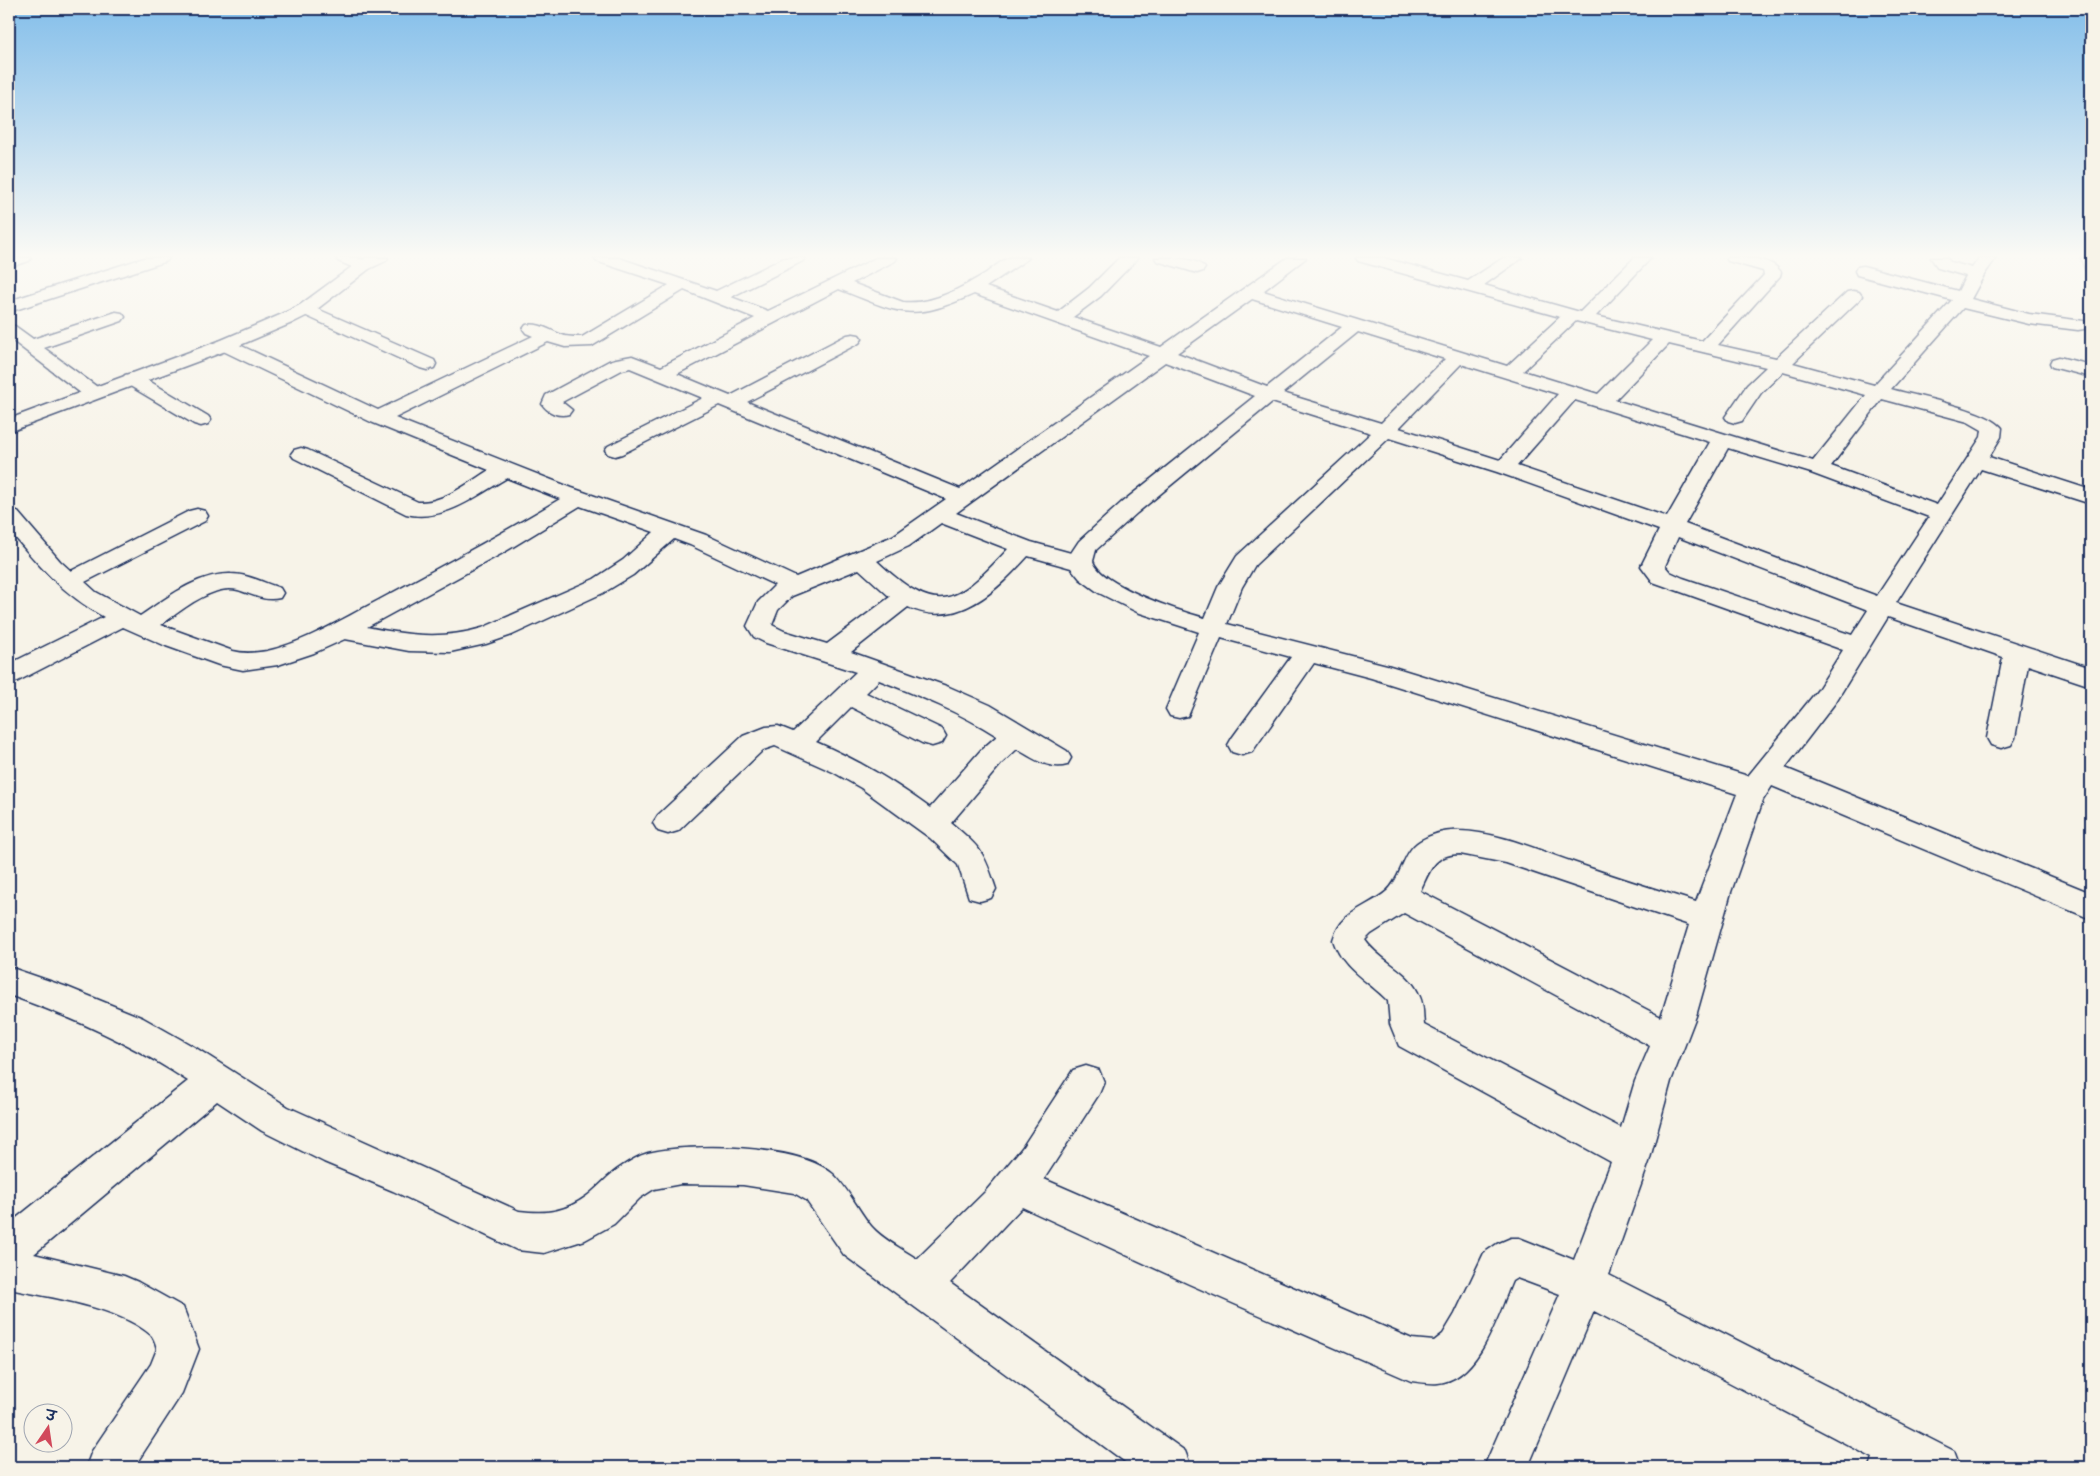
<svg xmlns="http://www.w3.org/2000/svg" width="2100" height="1476" font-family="Caveat,'Playpen Sans Deva',sans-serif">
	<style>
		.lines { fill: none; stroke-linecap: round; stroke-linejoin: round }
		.street-casing { stroke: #1b2f5e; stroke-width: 3 }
		.secondary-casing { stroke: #1b2f5e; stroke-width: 3 }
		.street { fill: #f7f3e8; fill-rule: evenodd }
		.secondary { fill: #f7f3e8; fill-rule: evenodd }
	</style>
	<rect width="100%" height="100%" fill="#f7f3e8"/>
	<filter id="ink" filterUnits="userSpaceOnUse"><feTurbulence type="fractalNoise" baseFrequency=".02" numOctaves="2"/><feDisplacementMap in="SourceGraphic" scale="10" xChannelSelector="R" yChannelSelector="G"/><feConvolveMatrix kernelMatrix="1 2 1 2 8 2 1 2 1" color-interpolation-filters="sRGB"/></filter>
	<g filter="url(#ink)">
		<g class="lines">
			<defs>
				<path id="street" d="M 9,258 L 31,258 L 29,261 L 9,267 Z
					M 144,258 L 169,258 L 167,261 L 9,312 L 9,301 Z
					M 336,258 C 347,258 364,255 371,266 L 369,269 L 357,269 L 338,261 Z
					M 594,258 L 619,258 L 716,291 L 784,258 L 805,258 L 803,261 L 731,297 L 768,311 L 876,258 L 897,258 L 895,261 L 852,283 L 903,302 C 933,305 961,288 986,273 C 993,268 1002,260 1009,258 C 1015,257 1023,258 1029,258 L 986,287 L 1058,312 L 1089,288 L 1119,258 L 1138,258 L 1101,296 L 1073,317 L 1161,347 L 1287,258 L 1306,258 L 1263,291 L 1507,366 L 1560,317 L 1358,261 L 1356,258 L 1384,258 L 1468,281 L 1503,258 L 1522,258 L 1484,285 L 1580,312 L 1634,258 L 1651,258 L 1596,316 L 1702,341 L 1764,275 L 1763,271 L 1728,261 L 1726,258 C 1744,258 1770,256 1781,272 L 1780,276 L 1718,345 L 1776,358 L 1847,292 L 1853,291 L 1859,292 L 1862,296 L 1859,300 L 1793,363 L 1874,385 L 1952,300 L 1857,275 L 1855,271 L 1857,267 L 1863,266 L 1958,291 L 1966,276 L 1938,268 L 1931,258 L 1947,258 L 1950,262 L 1972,268 L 1979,258 L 1996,258 L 1984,275 L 1971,299 L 2029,314 L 2084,321 L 2087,325 L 2084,329 L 2078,330 L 2029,324 L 1963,308 L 1891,389 C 1915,396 1989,410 2002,428 L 2001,437 L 1989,457 L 2091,490 L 2091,504 L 1981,469 L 1896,603 L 2091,668 L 2091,686 L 2028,665 L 2015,738 L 2011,745 L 2001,748 L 1991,745 L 1987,738 L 2003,657 L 1888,617 L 1835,703 L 1785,768 L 2091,893 L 2091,919 L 1772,786 L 1763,800 L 1731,892 L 1696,1016 L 1671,1081 L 1649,1162 L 1609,1275 L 1954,1451 L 1960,1467 L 1870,1467 L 1873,1458 L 1594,1311 L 1528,1467 L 1484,1467 L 1560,1294 L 1517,1278 L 1512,1281 C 1498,1313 1480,1379 1438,1383 C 1430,1384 1420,1382 1411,1381 L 1189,1284 L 1022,1207 L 950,1283 L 1185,1451 L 1191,1467 L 1132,1467 L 844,1255 L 806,1200 L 794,1193 L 743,1185 L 681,1184 L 654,1189 L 640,1198 L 614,1224 L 585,1240 L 544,1253 L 517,1250 L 393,1191 L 324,1162 L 262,1131 L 217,1101 L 34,1254 L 124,1276 L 138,1282 L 183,1307 L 199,1349 L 182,1393 L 134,1467 L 86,1467 L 92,1451 L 151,1364 L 157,1349 C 156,1345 154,1338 151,1335 C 120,1307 49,1297 9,1289 L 9,1224 L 188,1081 C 132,1044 72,1017 9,995 L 9,967 L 67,987 L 143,1018 L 196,1048 L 288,1107 L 519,1211 C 545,1214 564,1213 587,1196 C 599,1187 608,1175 621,1167 C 630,1161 638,1156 648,1153 C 690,1143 799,1144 833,1174 C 847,1187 858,1210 871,1226 C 882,1239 902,1249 917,1259 L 985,1192 L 1022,1148 L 1073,1070 L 1086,1066 L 1099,1070 L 1104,1082 L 1099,1094 L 1044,1179 L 1412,1339 L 1434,1341 L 1443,1334 L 1455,1314 L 1484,1253 L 1497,1244 L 1511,1238 L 1519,1238 L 1574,1260 L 1611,1162 L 1399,1046 L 1390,1024 L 1388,1001 C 1368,980 1343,970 1333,940 C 1342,910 1366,909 1387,891 C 1402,878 1402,852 1420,841 C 1432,834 1447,830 1460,831 C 1497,832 1535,849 1570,861 C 1612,876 1654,889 1696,902 L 1737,794 L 1371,678 L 1314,663 L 1252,752 L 1242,755 L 1232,752 L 1228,745 L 1232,738 L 1291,657 L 1221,638 L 1188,716 L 1179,718 L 1170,716 L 1166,709 L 1199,632 L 1137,612 L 1099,593 L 1080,579 L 1071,568 L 1028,556 C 997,590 958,630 908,607 L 851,652 L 949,687 L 990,705 L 1067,751 L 1071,758 L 1067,765 C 1049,770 1032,758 1017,749 L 1001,764 L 951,823 C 981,848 984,852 996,889 L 991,898 L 980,901 L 969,898 L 958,865 L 930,838 L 861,788 L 833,772 L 775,746 L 763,750 L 678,831 L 668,834 L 658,831 L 653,823 L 658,815 L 743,736 L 766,727 L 778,726 L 793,732 L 856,672 L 766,643 L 754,637 L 747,626 L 758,602 L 775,585 L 690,545 L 674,539 L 633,575 L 603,593 L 512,635 L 486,644 L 450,652 L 409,651 L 345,639 L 314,653 L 278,665 L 243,670 L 219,665 L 166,646 L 123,627 L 18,681 L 9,684 L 9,664 L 104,617 C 62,593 39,566 9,530 L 9,509 L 17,511 L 60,561 L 71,571 L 189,511 L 197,509 L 205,511 L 208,516 L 205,521 L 85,582 L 96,592 L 140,616 C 167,598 198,573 231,574 C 247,574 264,583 280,588 L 283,593 L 280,598 C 264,602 252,594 238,590 C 214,583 180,611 161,625 L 233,651 C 244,654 255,653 267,651 C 306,642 342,619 377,601 C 439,568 500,535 560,499 L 507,478 C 477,495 443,523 406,514 L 294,458 L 291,454 L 294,450 L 301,448 L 308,450 L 418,502 C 444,503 468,483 489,470 L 371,422 L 219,349 L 216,345 L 219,341 L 225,340 L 231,341 L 378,410 L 533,336 L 526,333 L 523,329 L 526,325 C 540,322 552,332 565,336 C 571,337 577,337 582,337 L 669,285 L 596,261 ZM 839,289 C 900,313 910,323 974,294 L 1149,356 L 960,489 L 747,402 L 859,343 L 862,339 L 859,335 L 853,334 L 847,335 L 730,396 L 677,374 ZM 684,290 L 755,318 L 661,367 L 632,356 L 616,359 L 609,361 L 546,395 L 542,404 C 548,413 559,417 569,414 L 572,410 L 562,402 L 622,370 L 630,368 L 703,398 L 608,446 L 605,450 L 608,454 L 615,456 L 622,454 L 719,405 L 946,499 L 893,536 L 796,577 L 706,535 L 572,488 L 395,418 L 548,342 L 565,347 L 592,346 ZM 1252,299 L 1342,327 L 1267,387 L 1177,353 ZM 1576,321 L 1652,340 L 1598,394 L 1523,371 ZM 1358,332 L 1445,359 L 1381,423 L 1283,393 ZM 1669,344 L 1766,367 L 1747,385 L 1725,417 L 1728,421 L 1735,423 L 1742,421 L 1761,393 L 1783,372 L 1866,395 L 1813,461 L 1615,400 ZM 1165,362 L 1255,396 L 1121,503 L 1079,541 L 1071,553 L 1031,542 L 956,513 ZM 1461,364 L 1558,394 L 1500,460 L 1399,428 ZM 1882,399 L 1968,422 L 1982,430 L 1981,437 L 1937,505 L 1831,466 ZM 1575,400 L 1710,442 L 1667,517 L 1517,466 ZM 1272,402 L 1371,433 L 1237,556 L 1218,587 L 1205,618 C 1181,612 1100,585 1093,561 L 1096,550 L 1137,513 ZM 1389,438 L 1497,472 L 1659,530 L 1641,566 L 1653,582 L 1843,650 L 1817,691 L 1748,776 L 1387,665 L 1227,624 L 1242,587 L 1255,565 ZM 1728,448 L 1811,473 L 1929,517 L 1877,596 L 1685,524 ZM 580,506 L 654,532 L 623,560 L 594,579 L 482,628 C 442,640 406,635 367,627 L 501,554 ZM 941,523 L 1008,549 C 955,606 938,618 877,561 L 909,546 ZM 1678,537 L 1868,610 L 1852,635 L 1683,578 L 1670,572 L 1665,566 ZM 859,569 L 890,597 L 827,644 L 784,631 L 772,625 L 778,610 L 792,596 ZM 879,680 C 920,696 959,712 997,736 L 981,750 L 930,808 C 891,780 860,761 816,742 L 851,707 L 922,743 L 932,746 L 942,743 L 946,736 L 942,729 L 866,693 ZM 1460,854 L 1506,863 L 1689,925 L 1661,1017 L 1420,891 C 1430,871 1433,854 1460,854 ZM 1404,913 L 1650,1046 L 1635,1081 L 1621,1128 L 1424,1025 C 1423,1016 1424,1006 1420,997 C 1410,970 1381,963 1365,940 L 1371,934 Z
					M 1155,258 C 1168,258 1197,257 1205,268 L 1203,271 L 1197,273 L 1157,261 Z
					M 2081,258 L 2091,258 L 2091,271 L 2085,269 Z
					M 306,304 L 434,360 L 436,364 L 434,368 L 427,370 L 420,368 L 300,313 L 297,309 L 300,305 Z
					M 116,312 L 122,313 L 125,317 L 122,321 L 44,348 L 100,389 L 103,393 L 100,397 L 93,399 L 86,397 L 9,338 L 9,325 L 15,326 L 33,339 Z
					M 2059,357 L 2091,365 L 2091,377 L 2052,367 L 2050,363 L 2052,359 Z
					M 132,373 L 139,375 L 208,416 L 211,420 L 208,424 L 201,426 L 194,424 L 125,383 L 122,379 L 125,375 Z"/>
				<path id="secondary" d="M 366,258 L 388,258 L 386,261 L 369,269 L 312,313 L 292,323 L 231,349 L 9,432 L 9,419 L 219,341 L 280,315 L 300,305 L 357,263 Z"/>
			</defs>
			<use href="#street" class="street-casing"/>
			<use href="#secondary" class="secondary-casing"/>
			<use href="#street" class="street"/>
			<use href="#secondary" class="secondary"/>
		</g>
	</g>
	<linearGradient id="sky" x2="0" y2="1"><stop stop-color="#83beea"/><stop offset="0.55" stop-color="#fbfaf5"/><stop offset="1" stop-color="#fbfaf5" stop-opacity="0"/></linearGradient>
	<rect width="2100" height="465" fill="url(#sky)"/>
	<rect width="2100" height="1476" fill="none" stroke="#f7f3e8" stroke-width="30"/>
	<rect x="15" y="15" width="2070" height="1446" fill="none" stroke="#1b2f5e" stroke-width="2" filter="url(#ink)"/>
	<g transform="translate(48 1428) rotate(13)"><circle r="24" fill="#f7f3e8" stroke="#9fa5b1"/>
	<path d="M0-4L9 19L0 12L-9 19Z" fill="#d1495b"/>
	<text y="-8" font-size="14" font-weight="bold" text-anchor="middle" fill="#1b2f5e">उ</text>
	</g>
</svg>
